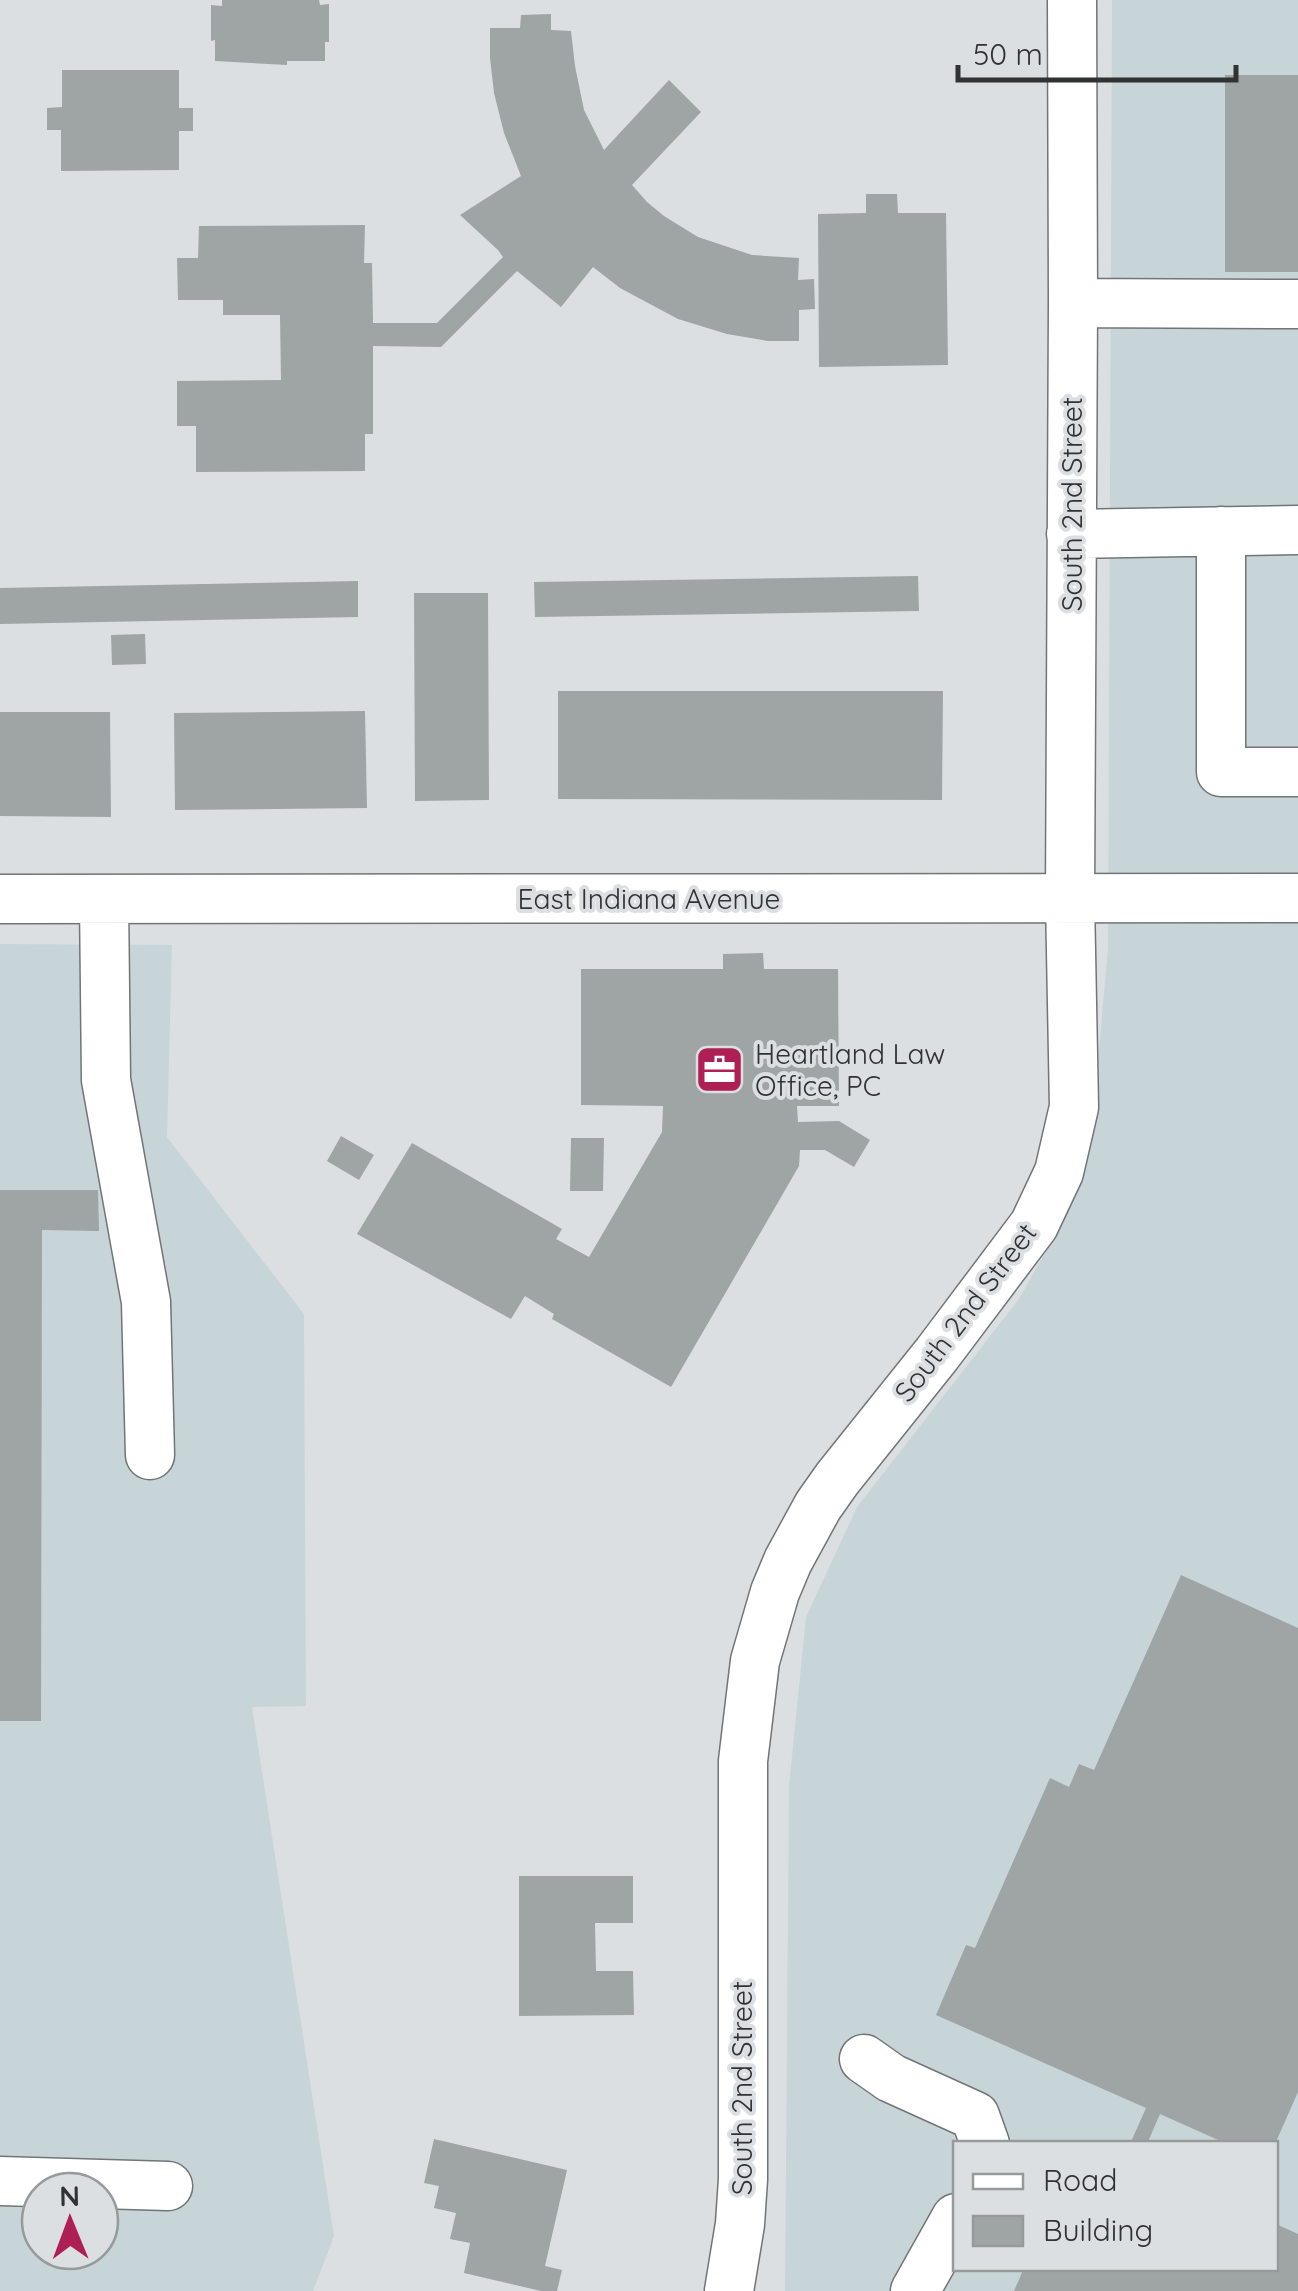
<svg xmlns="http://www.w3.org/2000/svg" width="1298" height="2291" font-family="Quicksand,sans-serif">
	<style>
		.built { fill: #c8d5d8; fill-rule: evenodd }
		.building { fill: #9fa4a5 }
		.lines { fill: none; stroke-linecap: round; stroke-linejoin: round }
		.minor-casing { stroke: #717576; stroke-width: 51 }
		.minor { stroke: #fff; stroke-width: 48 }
		.labels { text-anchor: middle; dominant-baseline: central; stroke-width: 8; stroke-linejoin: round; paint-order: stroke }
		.street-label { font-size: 28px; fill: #303233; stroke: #dbdfe1 }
		.poi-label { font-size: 28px; fill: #303233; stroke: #dbdfe1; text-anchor: start }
	</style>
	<rect width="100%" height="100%" fill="#dbdfe1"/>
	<path class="built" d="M 1112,0 L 1298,0 L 1298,2291 L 785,2291 L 789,1786 L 806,1617 L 857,1507 L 1019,1299 L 1069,1210 L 1091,1141 L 1108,948 ZM 956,2144 L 1276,2144 L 1276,2268 L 956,2268 Z
		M 0,944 L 172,945 L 167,1137 L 304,1314 L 306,1706 L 252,1707 L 334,2236 L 313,2291 L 0,2291 ZM 40,2191 L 100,2191 L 100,2251 L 40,2251 Z"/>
	<path class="building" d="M 222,0 L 319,0 L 320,5 L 329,4 L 329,42 L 325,42 L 325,61 L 287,61 L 287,65 L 215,61 L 215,40 L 211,41 L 211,5 L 222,6 Z
		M 551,14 L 551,30 L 571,31 L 575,66 L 584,110 L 604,150 L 669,80 L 701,112 L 632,185 L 647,202 L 664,216 L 698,237 L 752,255 L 799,258 L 798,280 L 814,279 L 815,309 L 799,310 L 799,341 L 768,341 L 727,334 L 678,319 L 620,288 L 593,267 L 561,307 L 517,271 L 441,347 L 373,346 L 373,434 L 365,434 L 365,471 L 196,472 L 196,426 L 177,426 L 177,381 L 281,380 L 280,315 L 223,315 L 223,300 L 178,300 L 177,258 L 198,258 L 199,226 L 365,225 L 364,263 L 372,263 L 373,323 L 437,323 L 503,257 L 498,250 L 460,215 L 521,176 L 504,133 L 494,93 L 490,58 L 490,28 L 520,28 L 521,15 Z
		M 62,70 L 179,70 L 179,108 L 193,108 L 193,131 L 179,131 L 179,170 L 61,171 L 61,130 L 47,130 L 47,108 L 62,107 Z
		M 1225,75 L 1298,75 L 1298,272 L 1225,272 Z
		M 866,194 L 897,194 L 898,213 L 946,213 L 948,365 L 819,367 L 818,214 L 866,213 Z
		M 918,576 L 919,611 L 535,617 L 534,582 Z
		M 358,581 L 358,617 L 0,624 L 0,588 Z
		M 414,593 L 488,593 L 489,800 L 415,801 Z
		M 145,634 L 146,664 L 112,665 L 111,635 Z
		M 558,691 L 943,691 L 942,800 L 558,799 Z
		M 365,711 L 367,808 L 175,810 L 174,713 Z
		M 0,712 L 110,712 L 111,817 L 0,816 Z
		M 763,953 L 764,969 L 838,969 L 839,1106 L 797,1106 L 798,1122 L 839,1121 L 870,1140 L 854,1167 L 825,1150 L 800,1150 L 799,1166 L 671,1387 L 552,1319 L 554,1314 L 525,1296 L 511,1319 L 357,1234 L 412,1143 L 562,1229 L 556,1239 L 589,1257 L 662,1132 L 663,1106 L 581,1105 L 581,969 L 723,969 L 723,954 Z
		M 341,1136 L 374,1155 L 359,1180 L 327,1161 Z
		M 571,1138 L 604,1138 L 603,1191 L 570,1191 Z
		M 0,1190 L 98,1190 L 99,1231 L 42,1230 L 41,1721 L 0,1721 Z
		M 1181,1575 L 1298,1628 L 1298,2092 L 1275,2144 L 1227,2144 L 1160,2114 L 1147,2144 L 1130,2144 L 1146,2108 L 936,2015 L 966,1945 L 975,1948 L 1050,1778 L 1069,1787 L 1079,1764 L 1094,1770 Z
		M 519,1876 L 633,1876 L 633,1923 L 595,1923 L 596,1971 L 633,1971 L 634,2015 L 519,2016 Z
		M 434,2139 L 567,2170 L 545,2266 L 562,2270 L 557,2291 L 541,2291 L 464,2273 L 470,2243 L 450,2239 L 456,2213 L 434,2208 L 439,2186 L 424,2183 Z
		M 1276,2224 L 1298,2234 L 1298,2291 L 1014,2291 L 1024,2268 L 1276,2268 Z"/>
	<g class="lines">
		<defs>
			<path id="minor" d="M 1073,303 L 1298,304
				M 1221,531 L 1221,772 L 1298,772
				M 1071,534 L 1298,530
				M 0,899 L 1298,898
				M 104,899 L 106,1080 L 146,1302 L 150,1455
				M 864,2059 L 891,2078 L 975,2116 L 985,2144
				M 0,2181 L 168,2186
				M 729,2291 L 740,2224 L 743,2179 L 743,1761 L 755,1661 L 775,1592 L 788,1561 L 818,1506 L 837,1479 L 937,1354 L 1034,1225 L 1059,1172 L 1074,1107 L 1070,899 L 1073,303 L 1072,0
				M 915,2291 L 956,2218"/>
		</defs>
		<use href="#minor" class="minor-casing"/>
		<use href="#minor" class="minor"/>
	</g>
	<defs>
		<symbol id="office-square" viewBox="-11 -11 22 22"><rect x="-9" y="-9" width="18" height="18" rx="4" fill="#ae1f55" stroke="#dbdfe1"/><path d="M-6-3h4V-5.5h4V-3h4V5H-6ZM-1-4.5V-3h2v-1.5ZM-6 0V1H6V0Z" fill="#fff"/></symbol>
	</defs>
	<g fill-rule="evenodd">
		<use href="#office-square" x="692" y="1042" width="55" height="55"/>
	</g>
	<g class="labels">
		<g class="street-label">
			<text transform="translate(1071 504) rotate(-90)">South 2nd Street</text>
			<text x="649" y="898">East Indiana Avenue</text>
			<text transform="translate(965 1312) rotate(-53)">South 2nd Street</text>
			<text transform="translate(741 2088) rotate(-90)">South 2nd Street</text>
		</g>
		<g class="poi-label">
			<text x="755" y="1053">Heartland Law<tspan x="755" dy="32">Office, PC</tspan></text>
		</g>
	</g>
	<rect x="953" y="2141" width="325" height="130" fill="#dbdfe1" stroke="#979a9b" stroke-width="2.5"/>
	<rect x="973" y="2174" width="50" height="15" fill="#ffffff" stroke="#979a9b" stroke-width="2.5"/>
	<text x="1043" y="2191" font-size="30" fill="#303233">Road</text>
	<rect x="973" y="2216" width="50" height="30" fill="#9fa4a5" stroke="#979a9b" stroke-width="2.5"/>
	<text x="1043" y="2241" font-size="30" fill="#303233">Building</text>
	<g transform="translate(70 2221) rotate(359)"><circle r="48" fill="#dbdfe1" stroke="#979a9b" stroke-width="2.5"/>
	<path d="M0-8L18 38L0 25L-18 38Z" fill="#ae1f55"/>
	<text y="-15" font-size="28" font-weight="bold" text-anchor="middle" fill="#303233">N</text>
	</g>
	<path d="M958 65v15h278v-15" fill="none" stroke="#303233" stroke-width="5"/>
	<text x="973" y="65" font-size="30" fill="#303233" stroke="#dbdfe1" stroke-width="8" paint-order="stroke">50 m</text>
</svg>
